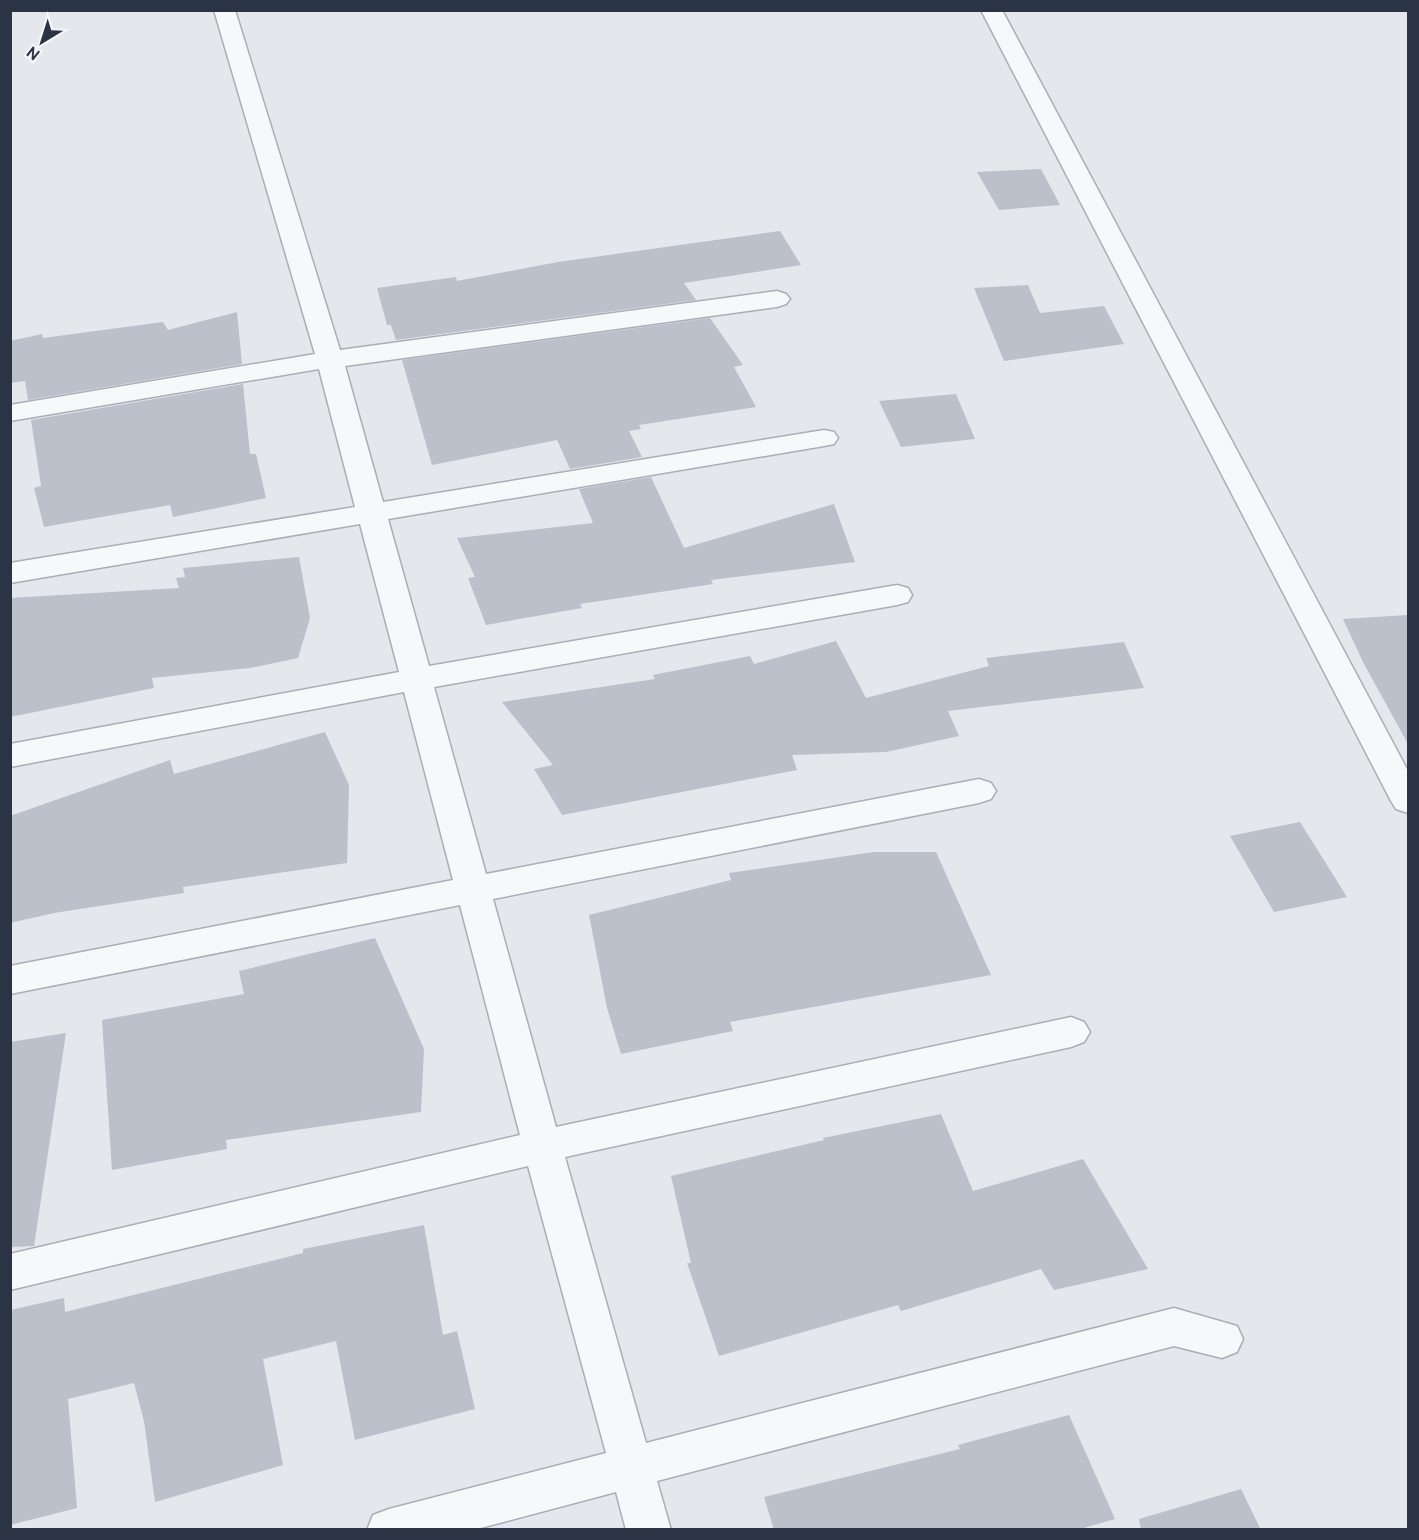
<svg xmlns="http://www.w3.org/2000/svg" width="1419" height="1540" font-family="Cabin,sans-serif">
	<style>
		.building { fill: #bbc0ca }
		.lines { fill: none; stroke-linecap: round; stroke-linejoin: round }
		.street-casing { stroke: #a9aeb7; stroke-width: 3 }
		.street { fill: #f7f8fa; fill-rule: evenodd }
	</style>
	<rect width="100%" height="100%" fill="#e4e7ec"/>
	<path class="building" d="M 1041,169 L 1060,205 L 999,210 L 977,172 Z
		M 780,231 L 801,265 L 684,283 L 696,300 L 396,340 L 391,325 L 387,325 L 377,288 L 456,277 L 457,281 L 558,262 Z
		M 1028,285 L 1040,313 L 1104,306 L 1124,344 L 1004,361 L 974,288 Z
		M 237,312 L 242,364 L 28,400 L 25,381 L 10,383 L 10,341 L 42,334 L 43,338 L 163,322 L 168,330 Z
		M 710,318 L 743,365 L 734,367 L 756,407 L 639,425 L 641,429 L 629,431 L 642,457 L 570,469 L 557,440 L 432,465 L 402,360 Z
		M 243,384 L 250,454 L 256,454 L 266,498 L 173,517 L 170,505 L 44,527 L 34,488 L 41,486 L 31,420 Z
		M 956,394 L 975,439 L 901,447 L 879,401 Z
		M 651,477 L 684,548 L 834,504 L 855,562 L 711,580 L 713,584 L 580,604 L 582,608 L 486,625 L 468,578 L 475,577 L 457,538 L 593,523 L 579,489 Z
		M 299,557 L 310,618 L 298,658 L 250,668 L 152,678 L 154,688 L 10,717 L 10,598 L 179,588 L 176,578 L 185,577 L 183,568 Z
		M 1408,615 L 1408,744 L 1363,662 L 1343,619 Z
		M 836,641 L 866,698 L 989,666 L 986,658 L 1124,642 L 1144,688 L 948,711 L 959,736 L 886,752 L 792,755 L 797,770 L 562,815 L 534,769 L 553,765 L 502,702 L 655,679 L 653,675 L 750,656 L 754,664 Z
		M 325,732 L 349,785 L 347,863 L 183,887 L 184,893 L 54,913 L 10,923 L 10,816 L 170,760 L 174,774 Z
		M 1300,822 L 1347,897 L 1274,912 L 1230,836 Z
		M 874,852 L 936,852 L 991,975 L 730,1022 L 733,1031 L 621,1054 L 607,1008 L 589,915 L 731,880 L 729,873 Z
		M 375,938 L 424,1049 L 421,1112 L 226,1140 L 227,1149 L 112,1170 L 102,1020 L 244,994 L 239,971 Z
		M 66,1033 L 34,1246 L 10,1247 L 10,1042 Z
		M 941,1114 L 973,1191 L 1083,1159 L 1148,1269 L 1054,1290 L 1041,1269 L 901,1311 L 898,1305 L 719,1356 L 687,1263 L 691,1263 L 671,1176 L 824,1140 L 823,1138 Z
		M 424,1225 L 443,1335 L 457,1331 L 475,1409 L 355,1440 L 336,1341 L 263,1359 L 283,1465 L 155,1502 L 144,1421 L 134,1383 L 68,1399 L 77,1508 L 10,1525 L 10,1310 L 64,1298 L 65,1312 L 303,1253 L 303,1249 Z
		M 1069,1415 L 1115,1519 L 1077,1530 L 774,1530 L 764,1497 L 960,1449 L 958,1445 Z
		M 1241,1489 L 1261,1530 L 1141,1530 L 1139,1519 Z"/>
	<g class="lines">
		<defs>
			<path id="street" d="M 214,10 L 235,10 L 340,350 L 777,291 L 786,294 L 790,299 L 786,304 L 777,307 L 345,366 L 383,502 L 824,430 L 834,432 L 838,438 L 834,444 L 824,446 L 388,519 L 429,666 L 897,585 L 908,588 L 912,595 L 908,602 L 897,605 L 434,687 L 486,874 L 979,779 L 991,783 L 996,791 L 991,799 L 979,803 L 493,899 L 556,1127 L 1071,1017 L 1084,1022 L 1090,1032 L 1084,1042 L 1071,1047 L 565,1157 L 646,1443 L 1174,1308 L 1237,1326 L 1243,1339 L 1237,1352 L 1222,1358 L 1174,1346 L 657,1481 L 671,1530 L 626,1530 L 616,1492 L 473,1530 L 367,1530 L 373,1515 L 389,1509 L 606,1453 L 528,1166 L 10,1290 L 10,1254 L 520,1135 L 460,905 L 10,994 L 10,966 L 453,880 L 404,692 L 10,767 L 10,744 L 399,672 L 360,524 L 10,583 L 10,563 L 355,507 L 319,369 L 10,421 L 10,405 L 315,354 Z
				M 981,10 L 1002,10 L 1408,771 L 1408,813 L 1396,809 L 1391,801 Z"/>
		</defs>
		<use href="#street" class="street-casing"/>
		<use href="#street" class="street"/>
	</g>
	<rect width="1419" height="1540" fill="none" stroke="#2b3445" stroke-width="24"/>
	<g transform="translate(42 42) rotate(218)" stroke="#f4f6f9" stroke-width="4.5" paint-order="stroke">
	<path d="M0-4.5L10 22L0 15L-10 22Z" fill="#2b3445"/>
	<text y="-9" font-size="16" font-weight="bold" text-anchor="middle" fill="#2b3445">N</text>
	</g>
</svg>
